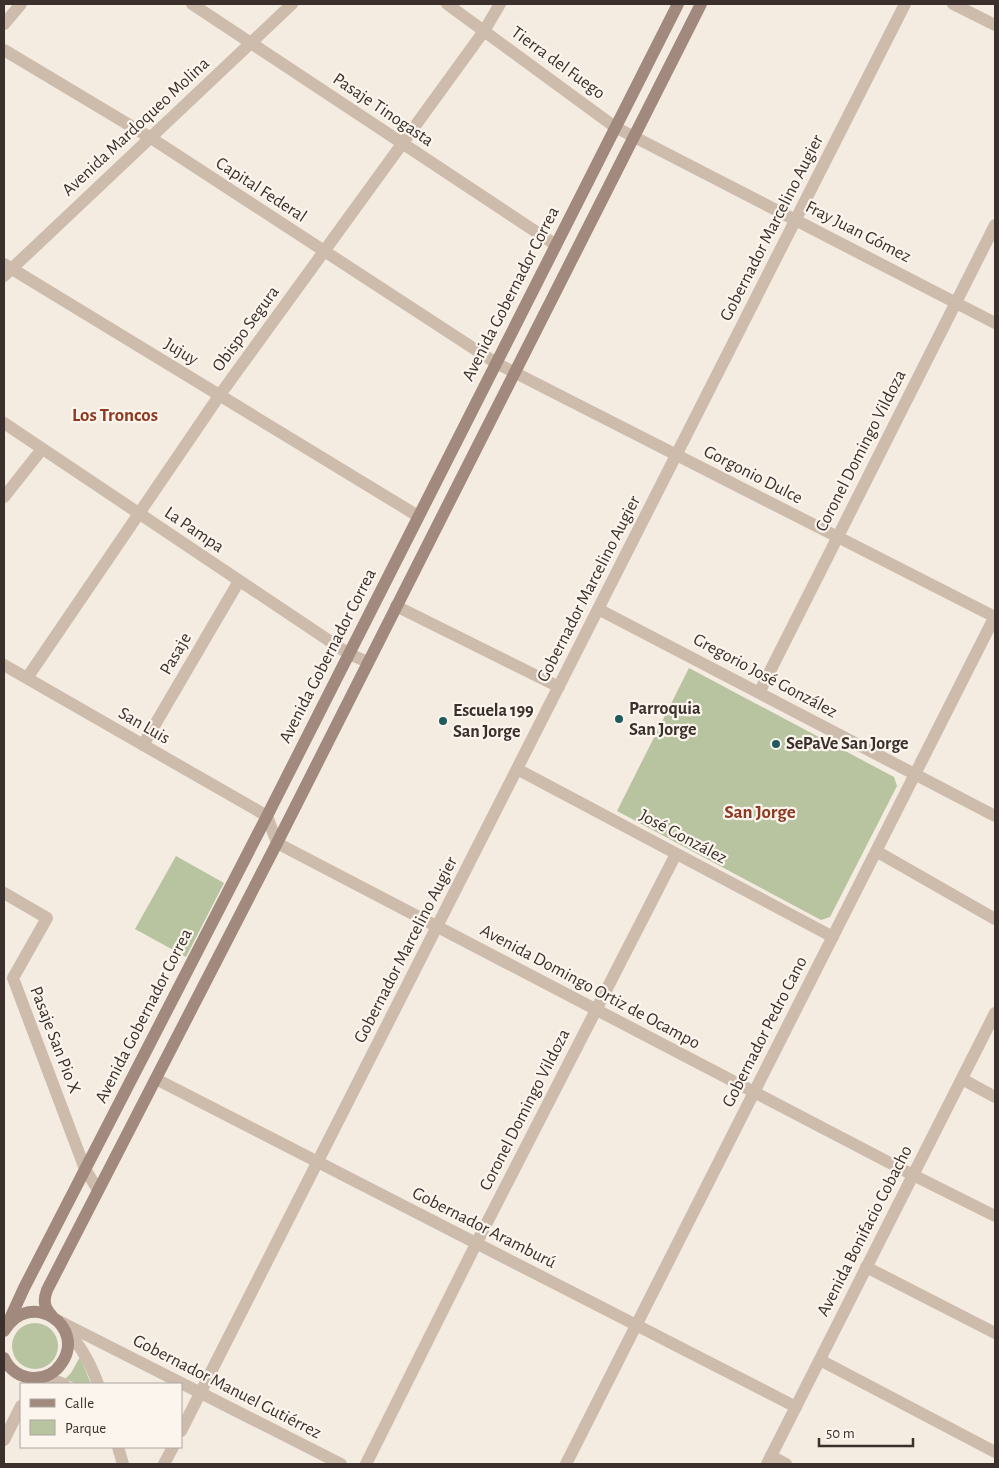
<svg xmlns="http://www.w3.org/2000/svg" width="999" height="1468" font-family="'Alegreya Sans',sans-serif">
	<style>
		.green { fill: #b8c4a0 }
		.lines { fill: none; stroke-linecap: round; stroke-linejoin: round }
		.minor { stroke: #cdbbac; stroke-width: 12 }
		.tertiary { stroke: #cdbbac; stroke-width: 12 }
		.secondary { stroke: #a18a7d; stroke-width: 12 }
		.poi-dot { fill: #1f5a5e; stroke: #fbf5ee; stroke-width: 2 }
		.labels { text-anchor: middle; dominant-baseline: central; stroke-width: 4.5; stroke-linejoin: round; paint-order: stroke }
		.street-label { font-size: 18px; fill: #3b302b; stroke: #fbf5ee }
		.poi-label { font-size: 18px; font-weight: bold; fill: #3b302b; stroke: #fbf5ee; text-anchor: start }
		.neighbourhood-label { font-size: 19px; font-weight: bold; fill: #8c3b22; stroke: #fbf5ee }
	</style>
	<rect width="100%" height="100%" fill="#f4ebe1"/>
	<path class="green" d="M 689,668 L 894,777 L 897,786 L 830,917 L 821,920 L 617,811 Z
		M 176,856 L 224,883 L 186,957 L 135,929 Z
		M12 1346a23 23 0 1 1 46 0a23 23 0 1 1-46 0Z
		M 80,1357 L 91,1384 L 77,1384 L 65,1379 L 71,1373 Z"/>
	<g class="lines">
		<path class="minor" d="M 192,4 L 556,245
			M 447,4 L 615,127 L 995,323
			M 953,4 L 995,25
			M 4,24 L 21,4
			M 4,50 L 151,138 L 496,363 L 995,617
			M 4,264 L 418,516
			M 4,423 L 349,654 L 368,662
			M 4,497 L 42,449
			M 396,606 L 559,687
			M 598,609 L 995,816
			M 4,665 L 267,816 L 277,843 L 913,1175 L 995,1216
			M 27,678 L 219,396 L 484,31 L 500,4
			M 759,693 L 995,225
			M 143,745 L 239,581
			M 517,769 L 833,937
			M 876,851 L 995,919
			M 4,893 L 47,918 L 13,978 L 85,1169 L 98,1190
			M 156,1079 L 796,1407
			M 962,1079 L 995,1097
			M 866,1267 L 995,1333
			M 57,1320 L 341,1464
			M 820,1360 L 995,1452
			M 181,1431 L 905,4
			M 4,1440 L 21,1406
			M 771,1456 L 786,1464
			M 164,1464 L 173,1447
			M 366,1464 L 476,1244 L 676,854
			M 566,1464 L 995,616"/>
		<path class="tertiary" d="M 4,276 L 292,4
			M 62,1326 C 79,1342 90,1362 98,1384
			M 44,1377 L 64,1384
			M 118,1447 L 123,1464
			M 767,1464 L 995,1013"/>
		<path class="secondary" d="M 52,1316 C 44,1307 43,1301 47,1290 L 277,843 L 701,4
			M 8,1323 L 24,1288 L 267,816 L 678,4
			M 4,1331 C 30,1287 88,1327 61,1364 C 55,1373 45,1378 34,1378 C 21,1378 9,1370 4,1358"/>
	</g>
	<g class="poi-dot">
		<circle cx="619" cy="719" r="5"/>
		<circle cx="443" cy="721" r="5"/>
		<circle cx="776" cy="744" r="5"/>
	</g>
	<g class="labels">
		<g class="street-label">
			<text transform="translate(558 63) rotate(36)">Tierra del Fuego</text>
			<text transform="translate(383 110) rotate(34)">Pasaje Tinogasta</text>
			<text transform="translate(136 127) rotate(-43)">Avenida Mardoqueo Molina</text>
			<text transform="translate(261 190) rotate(33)">Capital Federal</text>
			<text transform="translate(772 228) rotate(-63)">Gobernador Marcelino Augier</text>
			<text transform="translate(858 232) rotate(27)">Fray Juan Gómez</text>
			<text transform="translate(511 294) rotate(-63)">Avenida Gobernador Correa</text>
			<text transform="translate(246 329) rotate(-54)">Obispo Segura</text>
			<text transform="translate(181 352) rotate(31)">Jujuy</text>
			<text transform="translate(861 451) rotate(-63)">Coronel Domingo Vildoza</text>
			<text transform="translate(753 475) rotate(27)">Gorgonio Dulce</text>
			<text transform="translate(194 530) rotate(34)">La Pampa</text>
			<text transform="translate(589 589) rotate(-63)">Gobernador Marcelino Augier</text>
			<text transform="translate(176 654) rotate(-60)">Pasaje</text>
			<text transform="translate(328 656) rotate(-63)">Avenida Gobernador Correa</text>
			<text transform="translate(765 676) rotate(28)">Gregorio José González</text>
			<text transform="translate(144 726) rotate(30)">San Luis</text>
			<text transform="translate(683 837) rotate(28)">José González</text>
			<text transform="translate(406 950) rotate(-63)">Gobernador Marcelino Augier</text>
			<text transform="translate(590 987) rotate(28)">Avenida Domingo Ortiz de Ocampo</text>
			<text transform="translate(144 1016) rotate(-63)">Avenida Gobernador Correa</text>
			<text transform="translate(765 1032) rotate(-63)">Gobernador Pedro Cano</text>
			<text transform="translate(55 1040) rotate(69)">Pasaje San Pio X</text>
			<text transform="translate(525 1110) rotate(-63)">Coronel Domingo Vildoza</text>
			<text transform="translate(484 1228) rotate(27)">Gobernador Aramburú</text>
			<text transform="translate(865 1231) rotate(-63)">Avenida Bonifacio Cobacho</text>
			<text transform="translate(227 1387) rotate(27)">Gobernador Manuel Gutiérrez</text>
		</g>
		<g class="poi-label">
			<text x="629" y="709">Parroquia<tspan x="629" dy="21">San Jorge</tspan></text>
			<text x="453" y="711">Escuela 199<tspan x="453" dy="21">San Jorge</tspan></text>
			<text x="786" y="744">SePaVe San Jorge</text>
		</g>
		<g class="neighbourhood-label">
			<text x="115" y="415">Los Troncos</text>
			<text x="760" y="812">San Jorge</text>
		</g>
	</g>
	<rect width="999" height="1468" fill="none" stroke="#3b302b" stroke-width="10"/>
	<rect x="20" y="1383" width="162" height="65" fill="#fbf5ee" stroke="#aea6a0"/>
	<rect x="30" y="1399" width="25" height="8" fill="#a18a7d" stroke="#aea6a0"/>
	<text x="65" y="1408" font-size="15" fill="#3b302b">Calle</text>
	<rect x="30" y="1420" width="25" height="15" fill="#b8c4a0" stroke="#aea6a0"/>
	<text x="65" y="1433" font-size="15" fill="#3b302b">Parque</text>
	<path d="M819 1438v8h94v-8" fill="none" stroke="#3b302b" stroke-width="2.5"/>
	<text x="826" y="1438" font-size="15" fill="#3b302b" stroke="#fbf5ee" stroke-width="4" paint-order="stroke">50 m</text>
</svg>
